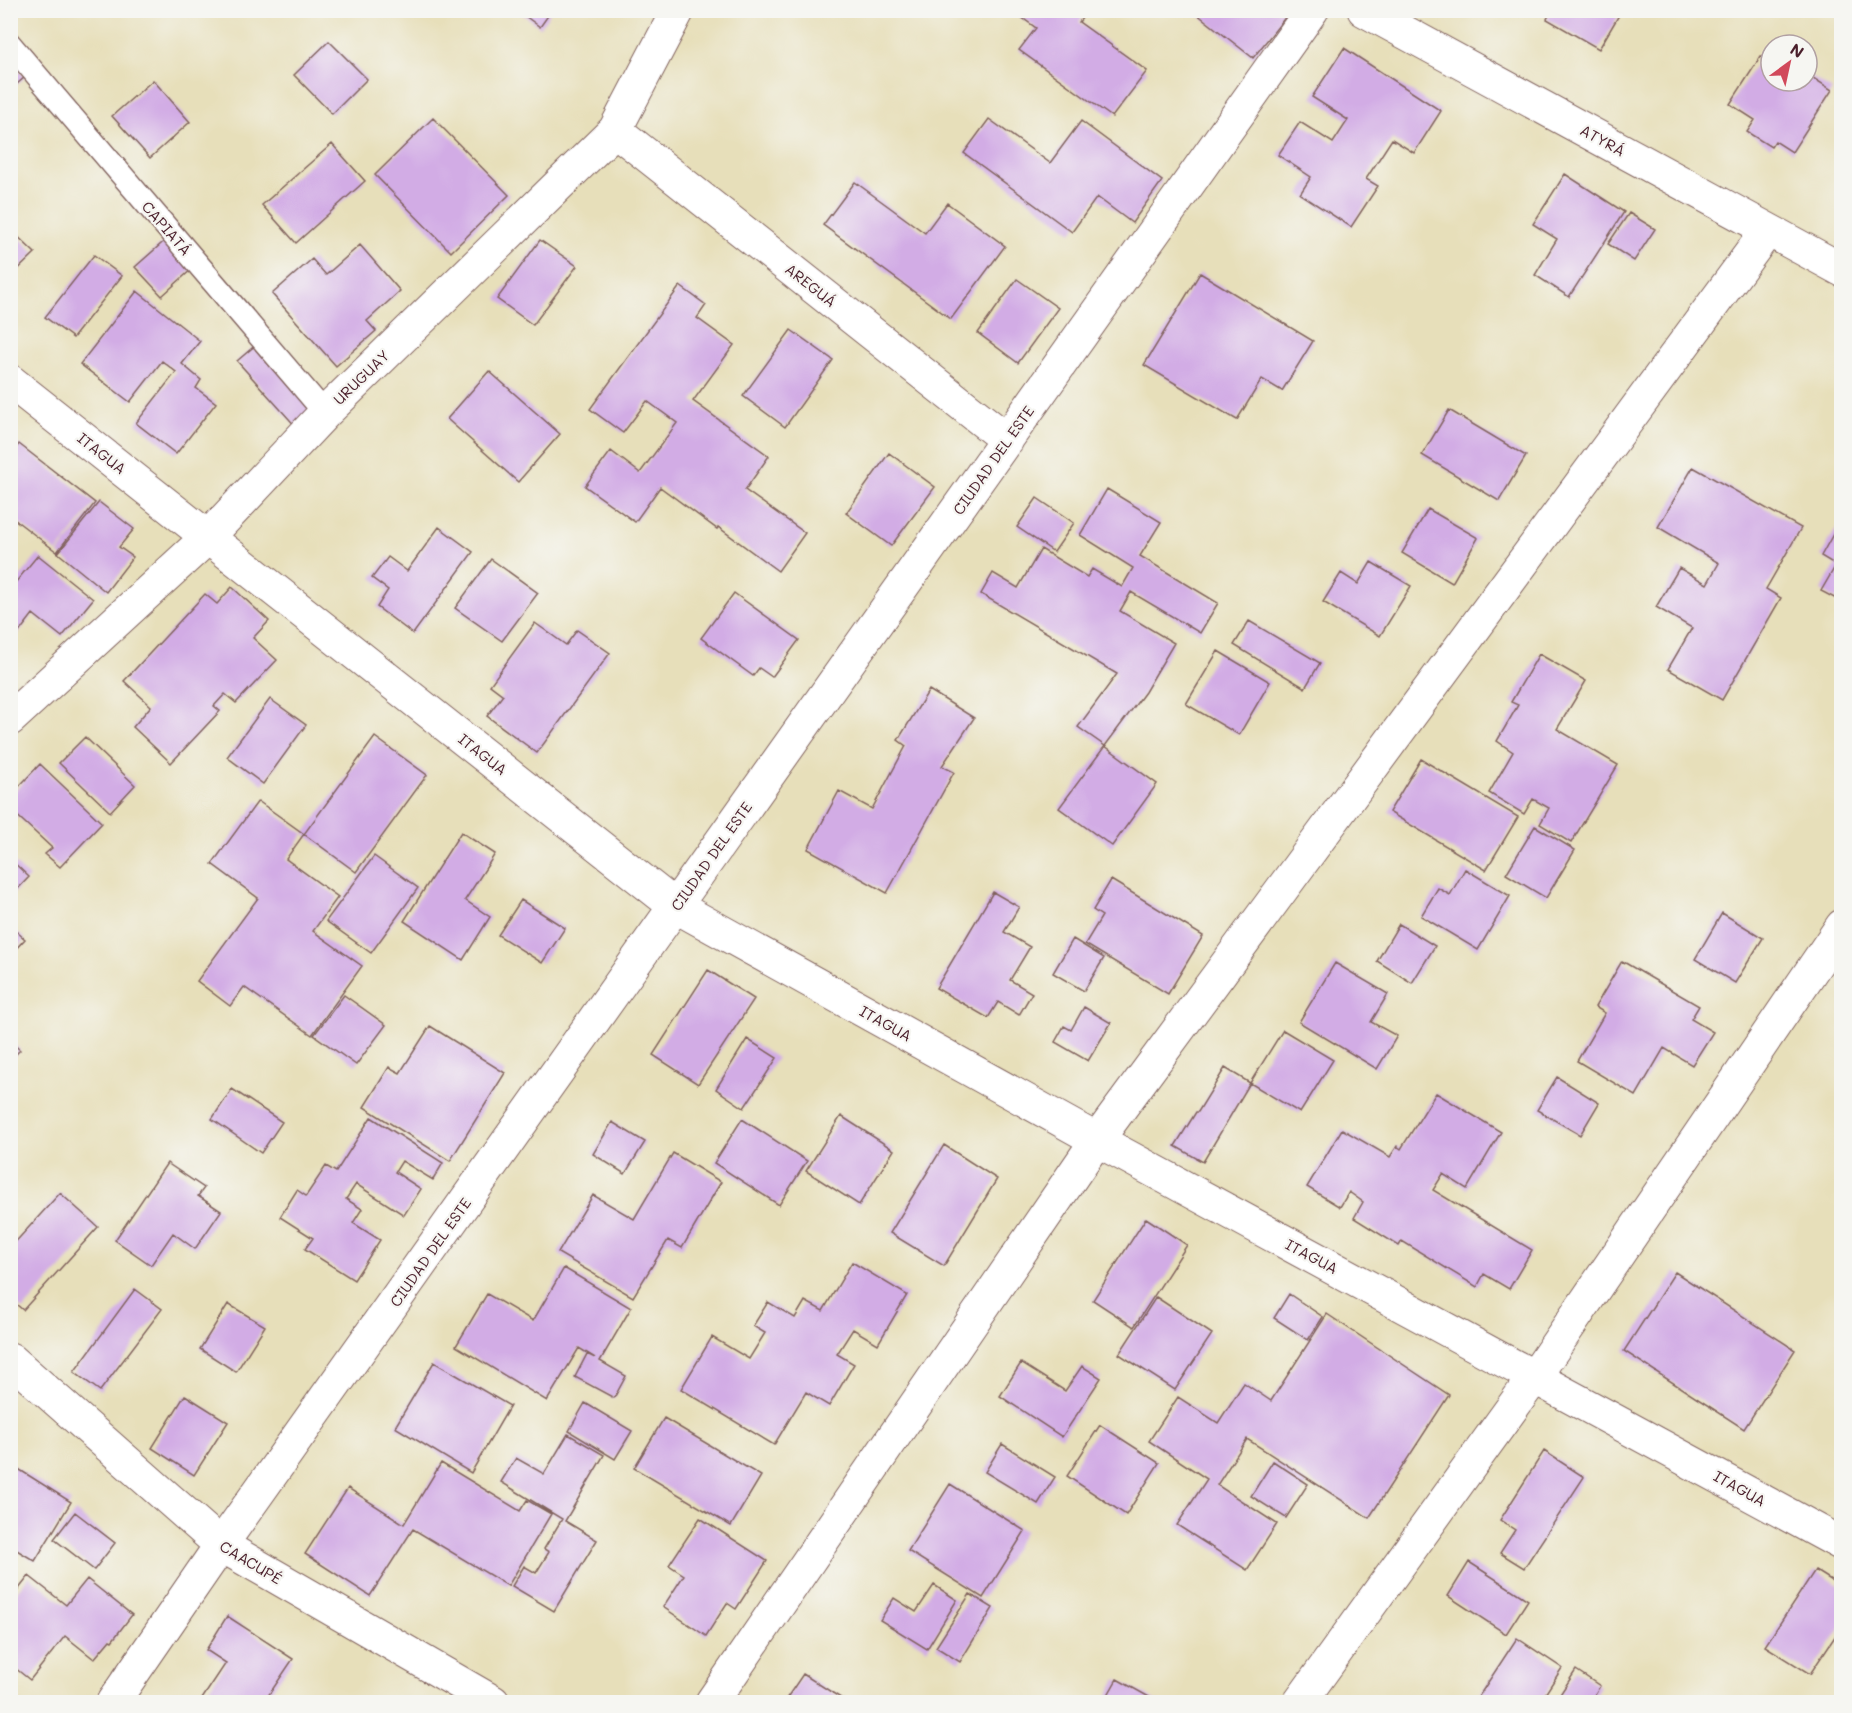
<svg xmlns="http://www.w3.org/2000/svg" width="1852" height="1713" font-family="Mali,sans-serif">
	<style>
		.building { fill: #d2ace5 }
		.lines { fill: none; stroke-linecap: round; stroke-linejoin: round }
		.lane-casing { stroke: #81625d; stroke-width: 25 }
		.street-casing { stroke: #81625d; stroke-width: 35 }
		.lane { stroke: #fff; stroke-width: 22 }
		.street { stroke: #fff; stroke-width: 33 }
		.labels { text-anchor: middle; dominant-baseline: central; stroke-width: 4.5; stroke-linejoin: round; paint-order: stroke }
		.street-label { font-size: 15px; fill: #4a1f2b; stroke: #f6f6f2 }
	</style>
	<rect width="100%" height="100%" fill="#f6f6f2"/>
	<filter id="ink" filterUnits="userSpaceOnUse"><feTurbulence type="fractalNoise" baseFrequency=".0167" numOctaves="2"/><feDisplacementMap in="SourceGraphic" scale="12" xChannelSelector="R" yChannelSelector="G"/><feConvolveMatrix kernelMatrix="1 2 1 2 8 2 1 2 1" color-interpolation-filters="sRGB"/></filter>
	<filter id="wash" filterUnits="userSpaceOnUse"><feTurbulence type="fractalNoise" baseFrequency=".008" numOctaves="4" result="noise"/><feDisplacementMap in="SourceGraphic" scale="24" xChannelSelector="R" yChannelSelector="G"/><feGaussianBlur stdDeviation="1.35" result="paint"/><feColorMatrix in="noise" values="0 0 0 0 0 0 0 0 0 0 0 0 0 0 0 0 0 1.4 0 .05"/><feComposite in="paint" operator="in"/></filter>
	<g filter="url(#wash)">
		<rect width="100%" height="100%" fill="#e7dfba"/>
		<g id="blocks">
			<path class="building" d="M 517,10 L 552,10 L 540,27 Z
				M 1020,10 L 1088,10 L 1079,22 L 1147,71 L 1112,117 L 1019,50 L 1036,28 L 1017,14 Z
				M 1192,10 L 1291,10 L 1253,58 Z
				M 1552,10 L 1622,10 L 1599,49 L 1547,19 Z
				M 329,41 L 367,79 L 332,114 L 294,75 Z
				M 1344,48 L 1441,111 L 1414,153 L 1392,139 L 1366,179 L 1378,186 L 1351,227 L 1300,194 L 1311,177 L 1278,155 L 1300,122 L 1333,143 L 1348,120 L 1312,97 Z
				M 1761,56 L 1771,62 L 1771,81 L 1807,81 L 1807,74 L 1832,90 L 1792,152 L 1775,141 L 1771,147 L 1747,132 L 1755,120 L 1730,104 Z
				M 10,61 L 25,77 L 10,90 Z
				M 153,80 L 190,122 L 150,158 L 112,116 Z
				M 433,118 L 509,195 L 451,252 L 375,175 Z
				M 989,119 L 1050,163 L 1081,121 L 1162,181 L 1132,223 L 1097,197 L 1072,232 L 964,153 Z
				M 332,144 L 365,181 L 296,243 L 262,205 Z
				M 1565,174 L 1624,212 L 1569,297 L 1535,275 L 1557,239 L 1533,224 Z
				M 855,182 L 925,233 L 947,203 L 1005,246 L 951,319 L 823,225 Z
				M 1629,213 L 1655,229 L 1634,261 L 1608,244 Z
				M 10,229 L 35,253 L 10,277 Z
				M 178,229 L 204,258 L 162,296 L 135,267 Z
				M 540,240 L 577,266 L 533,325 L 497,299 Z
				M 360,245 L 400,291 L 367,321 L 376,331 L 336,366 L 272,294 L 312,259 L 326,275 Z
				M 94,255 L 122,276 L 73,338 L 45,317 Z
				M 1200,273 L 1313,341 L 1282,391 L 1262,379 L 1237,420 L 1144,365 Z
				M 1017,279 L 1058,308 L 1018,363 L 978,333 Z
				M 680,286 L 706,305 L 697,318 L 734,345 L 693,401 L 769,456 L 745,490 L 805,533 L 778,571 L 718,527 L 717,529 L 660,487 L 635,522 L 585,486 L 611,451 L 640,473 L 677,423 L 647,401 L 623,433 L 590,409 Z
				M 137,291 L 200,341 L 182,364 L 201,380 L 196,388 L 216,403 L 176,454 L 136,423 L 176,372 L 162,361 L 130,402 L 80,364 Z
				M 791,330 L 833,360 L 785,427 L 743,396 Z
				M 265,337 L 325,405 L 298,429 L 237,361 Z
				M 489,371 L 560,434 L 518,482 L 447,419 Z
				M 1449,410 L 1526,456 L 1499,501 L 1422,455 Z
				M 19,444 L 95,503 L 57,552 L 10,516 L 10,455 Z
				M 889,453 L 935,487 L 891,546 L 846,513 Z
				M 1693,467 L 1801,528 L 1766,589 L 1781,598 L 1722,700 L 1668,669 L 1692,628 L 1656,607 L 1679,568 L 1707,584 L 1719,563 L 1658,527 Z
				M 1107,489 L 1161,522 L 1140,556 L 1218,603 L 1200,633 L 1131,592 L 1120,611 L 1174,643 L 1145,692 L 1105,746 L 1078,727 L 1117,674 L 981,594 L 993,573 L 1018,588 L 1041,549 L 1087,577 L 1092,569 L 1122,587 L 1133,568 L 1080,535 Z
				M 1037,498 L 1074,523 L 1054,552 L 1017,527 Z
				M 99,502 L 134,529 L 119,547 L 133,557 L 106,592 L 58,553 Z
				M 1428,509 L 1478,538 L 1452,583 L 1402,553 Z
				M 439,527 L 473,552 L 413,634 L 377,607 L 388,590 L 372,578 L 388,557 L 407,571 Z
				M 1837,527 L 1842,530 L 1842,602 L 1821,591 L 1836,565 L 1821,556 Z
				M 38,555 L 93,599 L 62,637 L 33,614 L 10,644 L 10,589 Z
				M 491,559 L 538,593 L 502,641 L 455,608 Z
				M 1371,562 L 1411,586 L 1380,636 L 1323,602 L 1341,573 L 1358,584 Z
				M 232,587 L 269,621 L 253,638 L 277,660 L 236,703 L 225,694 L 214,706 L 220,711 L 171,763 L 133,727 L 151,706 L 124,681 L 205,594 L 217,604 Z
				M 734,593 L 799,640 L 772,677 L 759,668 L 753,676 L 701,638 Z
				M 1249,621 L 1320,663 L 1305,688 L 1234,645 Z
				M 535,623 L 566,645 L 577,630 L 610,653 L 537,753 L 487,716 L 503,695 L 490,685 Z
				M 1218,651 L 1270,682 L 1239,735 L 1186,704 Z
				M 1539,654 L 1586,681 L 1557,729 L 1618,765 L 1571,843 L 1540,824 L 1549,808 L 1533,799 L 1524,814 L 1489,793 L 1513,752 L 1497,741 L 1518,705 L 1511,702 Z
				M 929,690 L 974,718 L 942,766 L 954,772 L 887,893 L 808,849 L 839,791 L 872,809 L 906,746 L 898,740 Z
				M 270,699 L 306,725 L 263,784 L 227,757 Z
				M 85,737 L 135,785 L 110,812 L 59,763 Z
				M 375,737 L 427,775 L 356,872 L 304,834 Z
				M 1105,746 L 1157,784 L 1112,846 L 1059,808 Z
				M 1421,759 L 1518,817 L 1486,870 L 1389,812 Z
				M 40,764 L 102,823 L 60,867 L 45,854 L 52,848 L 10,809 L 10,796 Z
				M 258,801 L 304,834 L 286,859 L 338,897 L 313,931 L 362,966 L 312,1035 L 244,987 L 230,1006 L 197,981 L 258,898 L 212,864 Z
				M 1535,826 L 1575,850 L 1546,898 L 1506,874 Z
				M 461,832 L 495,854 L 465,900 L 490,917 L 463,960 L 404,921 Z
				M 374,856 L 418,888 L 371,953 L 326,921 Z
				M 10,859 L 29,877 L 10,897 Z
				M 1465,869 L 1510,896 L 1478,950 L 1421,916 L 1438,888 L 1450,895 Z
				M 1111,880 L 1203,936 L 1168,994 L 1085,944 L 1102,916 L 1093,910 Z
				M 993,892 L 1019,907 L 1004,932 L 1030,947 L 1010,980 L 1032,993 L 1019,1015 L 998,1002 L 988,1018 L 936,988 Z
				M 521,900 L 565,928 L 542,963 L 498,935 Z
				M 1722,913 L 1763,938 L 1735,983 L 1695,959 Z
				M 1399,924 L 1435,946 L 1412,983 L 1377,961 Z
				M 10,926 L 25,939 L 10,955 Z
				M 1073,939 L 1104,958 L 1084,991 L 1053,973 Z
				M 1622,961 L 1699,1006 L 1691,1019 L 1713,1032 L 1692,1065 L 1664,1048 L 1636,1096 L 1577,1061 L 1605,1013 L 1595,1007 Z
				M 1335,963 L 1388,994 L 1371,1022 L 1397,1036 L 1377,1069 L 1299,1022 Z
				M 708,970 L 754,999 L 698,1084 L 653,1055 Z
				M 344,995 L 386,1025 L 356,1065 L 314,1035 Z
				M 1084,1007 L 1111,1023 L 1088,1061 L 1055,1042 L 1064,1026 L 1071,1030 Z
				M 430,1026 L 505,1073 L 450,1161 L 364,1107 L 389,1067 L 400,1073 Z
				M 1283,1030 L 1333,1060 L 1300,1113 L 1250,1083 Z
				M 747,1039 L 777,1058 L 744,1108 L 716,1089 Z
				M 10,1041 L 20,1050 L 10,1060 Z
				M 1225,1068 L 1250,1083 L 1203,1162 L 1175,1146 L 1196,1112 L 1198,1112 Z
				M 1557,1077 L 1599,1103 L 1580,1135 L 1537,1110 Z
				M 232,1089 L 282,1122 L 261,1153 L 212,1119 Z
				M 1436,1093 L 1501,1132 L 1467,1189 L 1443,1174 L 1433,1190 L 1532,1250 L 1509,1289 L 1484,1274 L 1477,1287 L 1402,1241 L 1399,1246 L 1354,1218 L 1363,1202 L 1349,1192 L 1340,1207 L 1307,1187 L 1342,1129 L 1390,1157 L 1397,1146 L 1401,1149 Z
				M 841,1116 L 894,1150 L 859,1205 L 806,1171 Z
				M 371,1117 L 443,1163 L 433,1180 L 402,1161 L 395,1172 L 421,1189 L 404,1215 L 356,1184 L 346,1199 L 362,1209 L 353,1223 L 380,1240 L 354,1280 L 305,1249 L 313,1238 L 280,1217 L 297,1190 L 306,1196 L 326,1166 L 336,1172 Z
				M 742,1119 L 807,1161 L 779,1205 L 714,1163 Z
				M 612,1122 L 645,1142 L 625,1174 L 593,1154 Z
				M 944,1145 L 997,1179 L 944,1266 L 890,1233 Z
				M 673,1153 L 721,1182 L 682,1248 L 668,1240 L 633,1297 L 558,1253 L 593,1195 L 634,1219 Z
				M 167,1163 L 204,1188 L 198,1196 L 221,1211 L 195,1249 L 173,1233 L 151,1265 L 115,1240 Z
				M 60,1193 L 98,1227 L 23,1310 L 10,1299 L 10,1248 Z
				M 1146,1218 L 1187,1245 L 1134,1327 L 1093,1300 Z
				M 852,1262 L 907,1295 L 878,1344 L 853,1329 L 837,1354 L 854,1364 L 829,1406 L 806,1392 L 774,1445 L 681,1389 L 712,1337 L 749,1359 L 765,1333 L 753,1326 L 768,1302 L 795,1318 L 805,1301 L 823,1311 Z
				M 564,1268 L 631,1308 L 600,1361 L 626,1376 L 614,1398 L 575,1377 L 587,1354 L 595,1358 L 579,1348 L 547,1401 L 456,1346 L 487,1294 L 533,1321 Z
				M 1675,1272 L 1795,1350 L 1744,1429 L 1624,1351 Z
				M 135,1289 L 162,1309 L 100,1391 L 74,1372 Z
				M 1289,1294 L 1323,1317 L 1308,1340 L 1274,1318 Z
				M 1156,1297 L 1212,1334 L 1175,1390 L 1119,1354 Z
				M 228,1304 L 265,1326 L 236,1372 L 200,1349 Z
				M 1327,1314 L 1449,1395 L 1369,1518 L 1247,1439 L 1217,1485 L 1277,1524 L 1247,1570 L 1177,1525 L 1207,1479 L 1149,1441 L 1178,1397 L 1218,1423 L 1244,1383 L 1271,1401 Z
				M 434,1362 L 510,1406 L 471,1473 L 395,1427 Z
				M 1021,1363 L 1065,1391 L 1082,1366 L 1101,1378 L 1062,1437 L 1000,1396 Z
				M 185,1395 L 228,1422 L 194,1475 L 152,1448 Z
				M 585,1403 L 632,1431 L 615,1459 L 569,1431 Z
				M 664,1418 L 761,1476 L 731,1526 L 634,1468 Z
				M 1100,1425 L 1159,1463 L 1126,1515 L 1067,1476 Z
				M 568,1434 L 604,1455 L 565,1521 L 597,1540 L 554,1611 L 512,1586 L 524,1566 L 536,1573 L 549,1552 L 544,1549 L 562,1519 L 501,1482 L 516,1458 L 544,1474 Z
				M 1002,1444 L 1055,1477 L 1038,1504 L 985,1472 Z
				M 1544,1451 L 1584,1477 L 1524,1568 L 1500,1553 L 1515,1530 L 1500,1520 Z
				M 1273,1461 L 1308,1484 L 1286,1518 L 1251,1496 Z
				M 441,1463 L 520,1511 L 527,1500 L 551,1514 L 508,1586 L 413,1529 L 370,1596 L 305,1554 L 348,1488 L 404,1524 Z
				M 12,1465 L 71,1502 L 35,1561 L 10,1546 Z
				M 950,1484 L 1025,1531 L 983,1598 L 908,1551 Z
				M 75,1512 L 115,1543 L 94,1570 L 54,1539 Z
				M 700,1518 L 767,1561 L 736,1609 L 727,1603 L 706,1636 L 663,1607 L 684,1575 L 669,1565 Z
				M 1469,1562 L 1528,1600 L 1506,1634 L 1448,1596 Z
				M 1815,1570 L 1842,1587 L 1842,1626 L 1810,1674 L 1765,1646 Z
				M 29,1576 L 66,1605 L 87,1579 L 132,1615 L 112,1641 L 110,1640 L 94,1659 L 65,1636 L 30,1680 L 10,1664 L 10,1637 L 17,1629 L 10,1624 L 10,1600 Z
				M 934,1585 L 957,1600 L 927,1649 L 880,1620 L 894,1598 L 916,1612 Z
				M 970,1594 L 993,1608 L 960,1662 L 936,1647 Z
				M 227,1616 L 293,1659 L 264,1702 L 200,1702 L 226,1663 L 206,1650 Z
				M 1517,1638 L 1562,1668 L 1540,1702 L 1475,1702 Z
				M 1576,1670 L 1600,1686 L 1590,1702 L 1555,1702 Z
				M 803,1674 L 847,1702 L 784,1702 Z
				M 1117,1679 L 1158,1702 L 1104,1702 Z"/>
		</g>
	</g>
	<g filter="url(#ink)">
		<use href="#blocks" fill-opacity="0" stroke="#81625d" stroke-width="1.5"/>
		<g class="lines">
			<defs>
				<path id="lane" d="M 10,44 L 325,413"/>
				<path id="street" d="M 1364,10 L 1842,270
					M 615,130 L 1007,440
					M 10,381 L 675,906 L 1097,1140 L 1842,1544
					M 10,719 L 208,537 L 325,413 L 615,130 L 678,10
					M 10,1359 L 221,1545 L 493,1702
					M 113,1702 L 221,1545 L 1312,10
					M 712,1702 L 1097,1140 L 1768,230
					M 1300,1702 L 1535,1376 L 1842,926"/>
			</defs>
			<use href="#lane" class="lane-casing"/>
			<use href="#street" class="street-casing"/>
			<use href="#lane" class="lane"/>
			<use href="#street" class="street"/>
		</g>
	</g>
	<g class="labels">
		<g class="street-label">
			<text transform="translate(1603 140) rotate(29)">ATYRÁ</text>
			<text transform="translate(167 228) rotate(49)">CAPIATÁ</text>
			<text transform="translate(811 285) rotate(38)">AREGUÁ</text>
			<text transform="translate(361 377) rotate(-44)">URUGUAY</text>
			<text transform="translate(102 453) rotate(38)">ITAGUA</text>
			<text transform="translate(993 460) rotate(-55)">CIUDAD DEL ESTE</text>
			<text transform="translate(483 754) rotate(38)">ITAGUA</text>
			<text transform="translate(711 856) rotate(-55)">CIUDAD DEL ESTE</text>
			<text transform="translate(886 1023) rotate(29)">ITAGUA</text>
			<text transform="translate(430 1252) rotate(-55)">CIUDAD DEL ESTE</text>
			<text transform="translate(1312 1256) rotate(28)">ITAGUA</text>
			<text transform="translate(1740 1488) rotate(29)">ITAGUA</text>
			<text transform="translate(251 1562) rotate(31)">CAACUPÉ</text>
		</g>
	</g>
	<rect width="1852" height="1713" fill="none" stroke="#f6f6f2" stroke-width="36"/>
	<g transform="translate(1789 63) rotate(33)"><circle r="28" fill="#f6f6f2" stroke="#b1a0a2" stroke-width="1.5"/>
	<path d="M0-4.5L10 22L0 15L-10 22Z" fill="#d1495b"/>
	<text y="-9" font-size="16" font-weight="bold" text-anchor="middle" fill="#4a1f2b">N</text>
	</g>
</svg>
